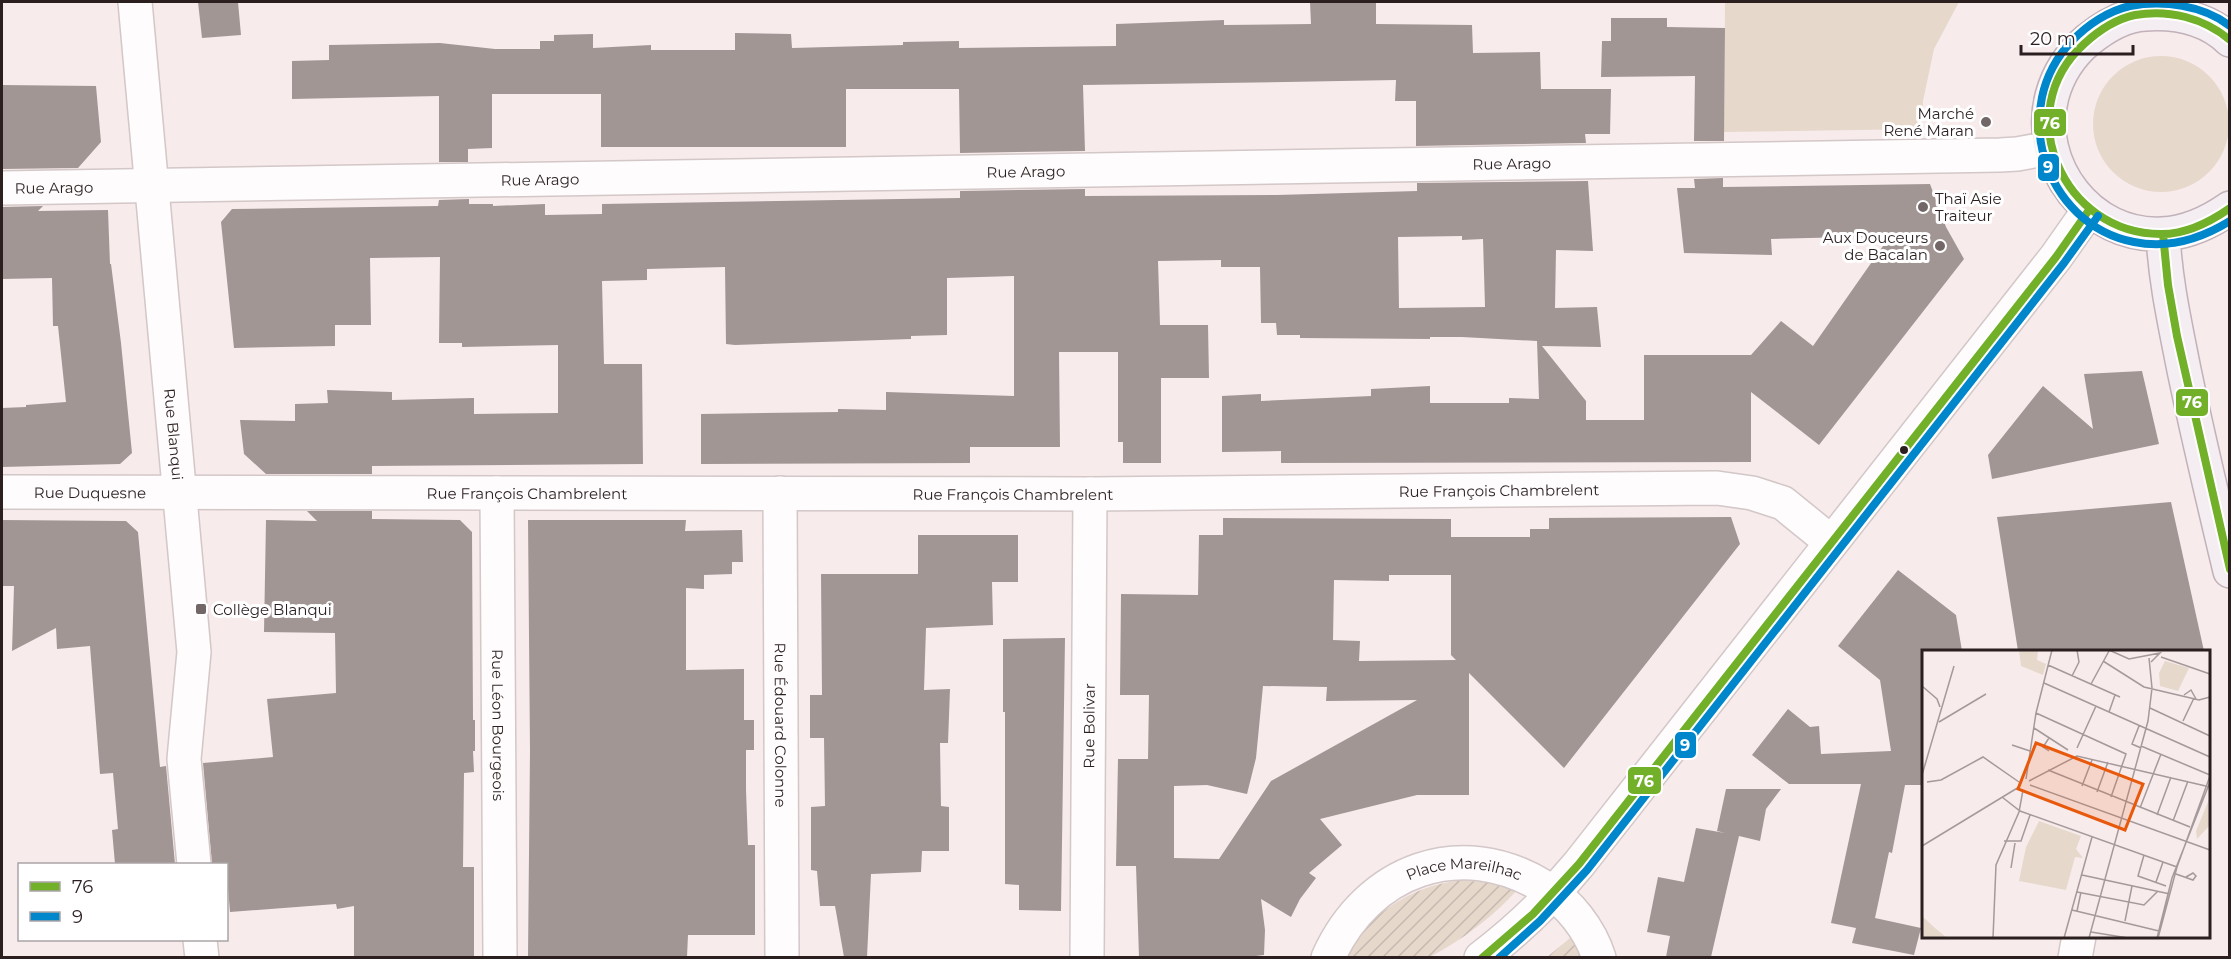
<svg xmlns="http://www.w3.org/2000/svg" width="2231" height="959" font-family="Montserrat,sans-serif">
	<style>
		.green { fill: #e7d8cc }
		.garden { fill: url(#garden-furrows) }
		.building { fill: #a29695; fill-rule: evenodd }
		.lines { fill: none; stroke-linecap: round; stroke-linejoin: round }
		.minor-casing { stroke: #d3c7c8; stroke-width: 36 }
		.major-casing { stroke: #c2b1b9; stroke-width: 36 }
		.minor { stroke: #fefcfc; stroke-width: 33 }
		.major { stroke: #f4edf1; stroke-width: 33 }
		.bus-1-casing { stroke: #fff; stroke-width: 12 }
		.bus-2-casing { stroke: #fff; stroke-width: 12 }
		.bus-1 { stroke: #72b02a; stroke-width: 8 }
		.bus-2 { stroke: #0086cb; stroke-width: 8 }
		.poi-dot { fill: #726667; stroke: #fff; stroke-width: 2 }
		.bus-dot { fill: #2b1f20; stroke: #fff; stroke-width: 2 }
		.labels { text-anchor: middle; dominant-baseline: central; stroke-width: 6; stroke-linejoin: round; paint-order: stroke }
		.poi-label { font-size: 15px; fill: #2b1f20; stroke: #fff; text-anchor: end }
		.street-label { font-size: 15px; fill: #2b1f20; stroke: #fff }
		.inset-road { fill: none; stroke: #a5999a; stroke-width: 1.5 }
		.view { fill: #e8590c; fill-opacity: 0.15; stroke: #e8590c; stroke-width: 3 }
		.inset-edge { fill: none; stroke: #2b1f20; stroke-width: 3 }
		.line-badge { stroke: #fff; stroke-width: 2 }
		.badge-label { font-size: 16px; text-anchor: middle; font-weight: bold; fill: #fff }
	</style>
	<defs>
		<pattern id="garden-furrows" width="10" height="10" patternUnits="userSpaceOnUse" patternTransform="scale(1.5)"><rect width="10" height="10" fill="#e7d8cc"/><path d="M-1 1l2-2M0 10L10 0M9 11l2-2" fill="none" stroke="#c6b9af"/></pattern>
	</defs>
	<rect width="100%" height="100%" fill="#f7ebec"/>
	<path class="green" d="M 1725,2 L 1959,2 L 1934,49 L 1923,101 L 1922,129 L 1724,132 Z
		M2093 124a68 68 0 1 1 136 0a68 68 0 1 1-136 0Z"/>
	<path class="garden" d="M 1463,880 L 1499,884 L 1518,889 C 1494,916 1462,940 1430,957 L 1332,958 C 1375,917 1401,887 1463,880 Z
		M 1576,933 L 1585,958 L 1546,958 Z"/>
	<path class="building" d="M 198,2 L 238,2 L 241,35 L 202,38 Z
		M 1310,2 L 1376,2 L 1376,24 L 1472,25 L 1473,53 L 1540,52 L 1541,89 L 1611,89 L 1610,134 L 1585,134 L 1586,143 L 1416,146 L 1416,101 L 1395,101 L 1396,80 L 1286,82 L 1083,85 L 1085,151 L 960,153 L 959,89 L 846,89 L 846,147 L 601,147 L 601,94 L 492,94 L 492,148 L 468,149 L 468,162 L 439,162 L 439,96 L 292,99 L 292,61 L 329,60 L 329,45 L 440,43 L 495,49 L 540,49 L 540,41 L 554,41 L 554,35 L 593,34 L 593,48 L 651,45 L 651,50 L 735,50 L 735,33 L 791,34 L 792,48 L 903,45 L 903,42 L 959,41 L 959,48 L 1116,46 L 1116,24 L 1224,20 L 1224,25 L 1311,24 Z
		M 1611,18 L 1667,18 L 1667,27 L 1725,28 L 1724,141 L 1694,141 L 1695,76 L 1601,77 L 1602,41 L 1611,41 Z
		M 2,85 L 96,86 L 101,142 L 78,168 L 2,169 Z
		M 1723,178 L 1723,187 L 1930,184 L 1946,227 L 1964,259 L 1819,445 L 1751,392 L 1751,462 L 1281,463 L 1281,451 L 1222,452 L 1222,396 L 1261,394 L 1261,401 L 1371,396 L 1371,389 L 1430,386 L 1430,403 L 1509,403 L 1509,398 L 1539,399 L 1537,341 L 1462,337 L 1430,337 L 1430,339 L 1300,338 L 1300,335 L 1277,335 L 1276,323 L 1261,323 L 1260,267 L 1221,267 L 1221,260 L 1158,261 L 1160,325 L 1208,325 L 1209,378 L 1161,378 L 1161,463 L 1123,463 L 1123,442 L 1118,442 L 1118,352 L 1059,352 L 1060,447 L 970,447 L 970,463 L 701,464 L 701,414 L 838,412 L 838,409 L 886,410 L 886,392 L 1014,396 L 1014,276 L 947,278 L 947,335 L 911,336 L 911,339 L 735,345 L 726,344 L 725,267 L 647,269 L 647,280 L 602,281 L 604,364 L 642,364 L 643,464 L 372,466 L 372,474 L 266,474 L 244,454 L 240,420 L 295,421 L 295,404 L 328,403 L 327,390 L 392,392 L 392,400 L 474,398 L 474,414 L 558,413 L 558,345 L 462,347 L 462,343 L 439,343 L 440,257 L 370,258 L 371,325 L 335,325 L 335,346 L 234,348 L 221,222 L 232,209 L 438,206 L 439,200 L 469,199 L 469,204 L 493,204 L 493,206 L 545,204 L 545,215 L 602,214 L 602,204 L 960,198 L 960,191 L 1085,189 L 1085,196 L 1277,195 L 1417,191 L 1417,183 L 1588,181 L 1593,251 L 1556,250 L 1555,308 L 1597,307 L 1601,347 L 1542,346 L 1586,401 L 1586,420 L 1644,420 L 1644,355 L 1751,355 L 1781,321 L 1813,346 L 1890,236 L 1771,239 L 1772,255 L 1684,253 L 1677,188 L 1695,188 L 1694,179 ZM 1462,236 L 1462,240 L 1483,239 L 1485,307 L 1399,308 L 1398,237 Z
		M 43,206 L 38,211 L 108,210 L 110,264 L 111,264 L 121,343 L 132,453 L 120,464 L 2,467 L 2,408 L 26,407 L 26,405 L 66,402 L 58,326 L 53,326 L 52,278 L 2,279 L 2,207 Z
		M 2142,371 L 2159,444 L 1992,479 L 1988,455 L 2043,386 L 2093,429 L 2084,374 Z
		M 2171,502 L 2204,651 L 2018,651 L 1997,517 Z
		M 307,511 L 372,511 L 372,519 L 460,520 L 472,532 L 473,720 L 475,720 L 475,751 L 473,751 L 474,772 L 464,773 L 463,867 L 474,867 L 474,957 L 354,957 L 354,906 L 337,909 L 336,904 L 230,912 L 226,864 L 212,864 L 203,763 L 273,757 L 267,699 L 336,693 L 335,633 L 264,632 L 266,520 L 317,521 Z
		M 1731,517 L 1740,544 L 1564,768 L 1469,673 L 1469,795 L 1417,795 L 1320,819 L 1342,845 L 1309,873 L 1316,878 L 1300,899 L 1291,917 L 1261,899 L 1265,930 L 1264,955 L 1248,957 L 1139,957 L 1136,866 L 1116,866 L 1118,759 L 1148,759 L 1149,695 L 1120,695 L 1121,594 L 1198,595 L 1199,535 L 1223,535 L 1223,518 L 1451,519 L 1451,537 L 1530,537 L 1530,529 L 1549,529 L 1549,518 ZM 1389,575 L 1451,575 L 1451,655 L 1456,660 L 1359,661 L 1360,641 L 1333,640 L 1334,580 L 1389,581 ZM 1263,686 L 1327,687 L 1326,701 L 1417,700 L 1271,781 L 1219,859 L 1174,858 L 1174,786 L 1207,785 L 1247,794 L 1256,758 Z
		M 2,520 L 126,521 L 138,532 L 160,767 L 166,766 L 175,864 L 115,864 L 112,830 L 118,829 L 113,773 L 100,774 L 90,646 L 57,649 L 56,628 L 12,651 L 14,586 L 2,586 Z
		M 528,520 L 686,520 L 685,531 L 742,530 L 743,562 L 732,562 L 732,574 L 704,575 L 704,589 L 686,588 L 686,670 L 744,669 L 744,720 L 754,720 L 754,750 L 746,750 L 746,790 L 748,845 L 755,845 L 755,935 L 688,935 L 687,957 L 528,957 L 530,751 Z
		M 918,535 L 1018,535 L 1018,582 L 992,582 L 993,625 L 926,628 L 924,690 L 950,689 L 948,743 L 940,743 L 941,806 L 949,807 L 949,851 L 922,851 L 921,872 L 871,874 L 867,957 L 844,957 L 835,906 L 820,906 L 817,871 L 811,870 L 811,807 L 825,806 L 824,738 L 810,738 L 810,695 L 822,695 L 821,574 L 918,574 Z
		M 1898,570 L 1956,615 L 1962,651 L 1923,651 L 1923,785 L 1905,785 L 1892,853 L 1889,852 L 1875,918 L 1921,928 L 1914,955 L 1852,943 L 1856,928 L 1831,923 L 1861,784 L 1789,784 L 1752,755 L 1788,709 L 1810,727 L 1819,726 L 1821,754 L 1891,751 L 1880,680 L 1838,646 Z
		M 1065,638 L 1061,911 L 1019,910 L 1019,885 L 1005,884 L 1005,712 L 1003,712 L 1003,639 Z
		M 1726,789 L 1781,789 L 1766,809 L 1760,841 L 1739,836 L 1711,957 L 1666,957 L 1670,936 L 1647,932 L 1658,877 L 1684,882 L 1696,828 L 1725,833 L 1717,831 Z"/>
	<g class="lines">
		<defs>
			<g id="minor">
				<path id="s1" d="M 135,2 L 194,652 L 184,759 L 194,864"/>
				<path id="s2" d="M 2,188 L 2000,155 L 2017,154 L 2050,148"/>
				<path id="s3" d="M 2,492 L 1090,494 L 1717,488 L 1752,493 L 1783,503 L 1831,542"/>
				<path id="s4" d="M 497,493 L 500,958"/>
				<path id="s5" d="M 780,493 L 782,958"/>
				<path d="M 200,940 L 202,958"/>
				<path id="s6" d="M 1087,958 L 1090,494"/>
				<path id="s7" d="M 1328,958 C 1367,870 1461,835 1544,887 C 1569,903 1590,929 1599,958"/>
				<path d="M 1481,958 C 1518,930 1550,899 1579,864 L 2056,257 L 2089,210"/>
				<path d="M 2075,958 L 2079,936"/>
			</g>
			<path id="major" d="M 2230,40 C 2207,18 2175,12 2145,14 C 2124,15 2104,27 2088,40 C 2070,55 2058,74 2052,96 C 2034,165 2090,238 2162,234 C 2187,233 2210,222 2230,208
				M 2163,234 C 2165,280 2175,324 2184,370 C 2198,437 2214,504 2230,571"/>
		</defs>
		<use href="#minor" class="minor-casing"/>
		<use href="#major" class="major-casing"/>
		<use href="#minor" class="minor"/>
		<use href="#major" class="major"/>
		<defs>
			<path id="bus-1" d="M 2230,40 C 2204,18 2169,9 2135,15 C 2116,19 2098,31 2084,44 C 2009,112 2063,235 2162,234 C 2186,234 2210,222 2230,208
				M 2163,234 L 2168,285 L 2177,336 L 2230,569
				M 1482,958 L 1533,914 L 1579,864 L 2056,257 L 2089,210"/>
			<path id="bus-2" d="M 2230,26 C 2203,5 2163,0 2130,6 C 2108,11 2087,25 2072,41 C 2008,107 2043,224 2134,242 C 2168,249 2201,239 2230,221
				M 1499,958 L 1540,921 L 1587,870 L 2064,263 L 2098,216"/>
		</defs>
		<use href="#bus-1" class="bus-1-casing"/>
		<use href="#bus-2" class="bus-2-casing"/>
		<use href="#bus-1" class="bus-1"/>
		<use href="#bus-2" class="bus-2"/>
	</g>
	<g class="poi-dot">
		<circle cx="1986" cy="122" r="6"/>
		<circle cx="1923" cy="207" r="6"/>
		<circle cx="1940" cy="246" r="6"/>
		<rect x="195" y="603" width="12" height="12" rx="3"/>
	</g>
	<circle class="bus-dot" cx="1904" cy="450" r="5"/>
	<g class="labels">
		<g class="poi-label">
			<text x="1974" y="113">Marché<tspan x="1974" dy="17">René Maran</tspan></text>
			<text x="1935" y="198" text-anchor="start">Thaï Asie<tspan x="1935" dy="17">Traiteur</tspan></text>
			<text x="1928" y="237">Aux Douceurs<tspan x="1928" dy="17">de Bacalan</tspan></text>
			<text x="213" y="609" text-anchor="start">Collège Blanqui</text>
		</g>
		<g class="street-label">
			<text stroke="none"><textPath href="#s2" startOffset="1510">Rue Arago</textPath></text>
			<text stroke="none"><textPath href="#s2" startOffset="1024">Rue Arago</textPath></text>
			<text stroke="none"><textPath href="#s2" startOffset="538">Rue Arago</textPath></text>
			<text stroke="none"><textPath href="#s2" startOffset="52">Rue Arago</textPath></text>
			<text stroke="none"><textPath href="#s1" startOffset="434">Rue Blanqui</textPath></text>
			<text stroke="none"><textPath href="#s3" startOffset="1497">Rue François Chambrelent</textPath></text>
			<text stroke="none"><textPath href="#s3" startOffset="88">Rue Duquesne</textPath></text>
			<text stroke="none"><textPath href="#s3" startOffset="525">Rue François Chambrelent</textPath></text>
			<text stroke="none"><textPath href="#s3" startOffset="1011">Rue François Chambrelent</textPath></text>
			<text stroke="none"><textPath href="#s4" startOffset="232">Rue Léon Bourgeois</textPath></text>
			<text stroke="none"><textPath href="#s5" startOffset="232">Rue Édouard Colonne</textPath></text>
			<text stroke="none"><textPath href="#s6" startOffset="232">Rue Bolivar</textPath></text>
			<text stroke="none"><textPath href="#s7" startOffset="176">Place Mareilhac</textPath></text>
		</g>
	</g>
	<g transform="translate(1922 650)">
		<rect width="288" height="288" fill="#f7ebec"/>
		<path d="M 97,0 L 116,0 L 115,10 L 124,14 L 121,25 L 99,16 ZM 243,11 L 267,18 L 256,41 L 238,36 L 237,23 ZM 288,147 L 288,175 L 275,189 L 274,181 ZM 117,171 L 159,186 L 154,199 L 161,208 L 153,207 L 144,240 L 97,231 L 104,197 ZM 0,266 L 13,278 L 25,288 L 0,288 Z" fill="#e7d8cc"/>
		<path class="inset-road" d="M 187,0 L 207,9 L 238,3 L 229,12M 239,7 L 288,24M 181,11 L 222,37 L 277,50 L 288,47M 126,15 L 198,47M 150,26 L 157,12 L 155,0M 122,33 L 288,107M 169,34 L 187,1M 0,36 L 15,49 L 18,57M 262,45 L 269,40 L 274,49M 228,58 L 288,86M 187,62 L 193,45M 114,63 L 204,104 L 189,147M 261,71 L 272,48M 17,72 L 64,44M 217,76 L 210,94 L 219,98M 112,78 L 146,100M 127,88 L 121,97 L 127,101M 90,95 L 108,101M 219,96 L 288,125M 155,98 L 174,56M 126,120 L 268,177M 0,125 L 32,16M 104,129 L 114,63 L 130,0M 107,131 L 155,106 L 288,137M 5,132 L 19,130 L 61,107 L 97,132M 108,135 L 288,200M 160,136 L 170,110M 175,142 L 186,112M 80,147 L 98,161 L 255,217M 218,158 L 239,104M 235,165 L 249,127M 251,171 L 266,131M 82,191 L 99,191 L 108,165M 0,196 L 97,137M 222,205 L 216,226 L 244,236M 89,218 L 93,193M 254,224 L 271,230 L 274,226 L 271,223 L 264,227M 160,225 L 248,244M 234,232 L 241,212M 155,242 L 222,255 L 236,241M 150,260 L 237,281M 155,261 L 159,242M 203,271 L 210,236M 169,282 L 206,288M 71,288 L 74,215 L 97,162 L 101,140M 142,288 L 170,187M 167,288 L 226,71 L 230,38 L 227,8M 235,288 L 250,228 L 288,132M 236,288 L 255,217 L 288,126"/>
		<path class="view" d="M 114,93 L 221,134 L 203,180 L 96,139 Z"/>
		<rect width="288" height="288" class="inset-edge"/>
	</g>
	<g class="line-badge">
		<rect x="2033" y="108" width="34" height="29" rx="6" fill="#72b02a"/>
		<rect x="2037" y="153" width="23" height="29" rx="6" fill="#0086cb"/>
		<rect x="2175" y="388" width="34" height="29" rx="6" fill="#72b02a"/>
		<rect x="1674" y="731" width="23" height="28" rx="6" fill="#0086cb"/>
		<rect x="1627" y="766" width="35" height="29" rx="6" fill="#72b02a"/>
	</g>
	<g class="badge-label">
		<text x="2050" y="129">76</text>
		<text x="2048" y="173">9</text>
		<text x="2192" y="408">76</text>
		<text x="1685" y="751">9</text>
		<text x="1644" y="787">76</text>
	</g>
	<rect width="2231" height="959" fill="none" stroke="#2b1f20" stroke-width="6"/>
	<rect x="18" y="863" width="210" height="78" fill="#ffffff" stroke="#aaa5a6" stroke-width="1.5"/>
	<rect x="30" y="882" width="30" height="9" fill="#72b02a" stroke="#aaa5a6" stroke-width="1.5"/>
	<text x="72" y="893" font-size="18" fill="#2b1f20">76</text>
	<rect x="30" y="912" width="30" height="9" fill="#0086cb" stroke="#aaa5a6" stroke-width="1.5"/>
	<text x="72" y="923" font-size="18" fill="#2b1f20">9</text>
	<path d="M2021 45v9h112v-9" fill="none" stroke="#2b1f20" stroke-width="3"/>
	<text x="2030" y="45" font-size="18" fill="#2b1f20" stroke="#ffffff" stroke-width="4.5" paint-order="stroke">20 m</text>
</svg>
